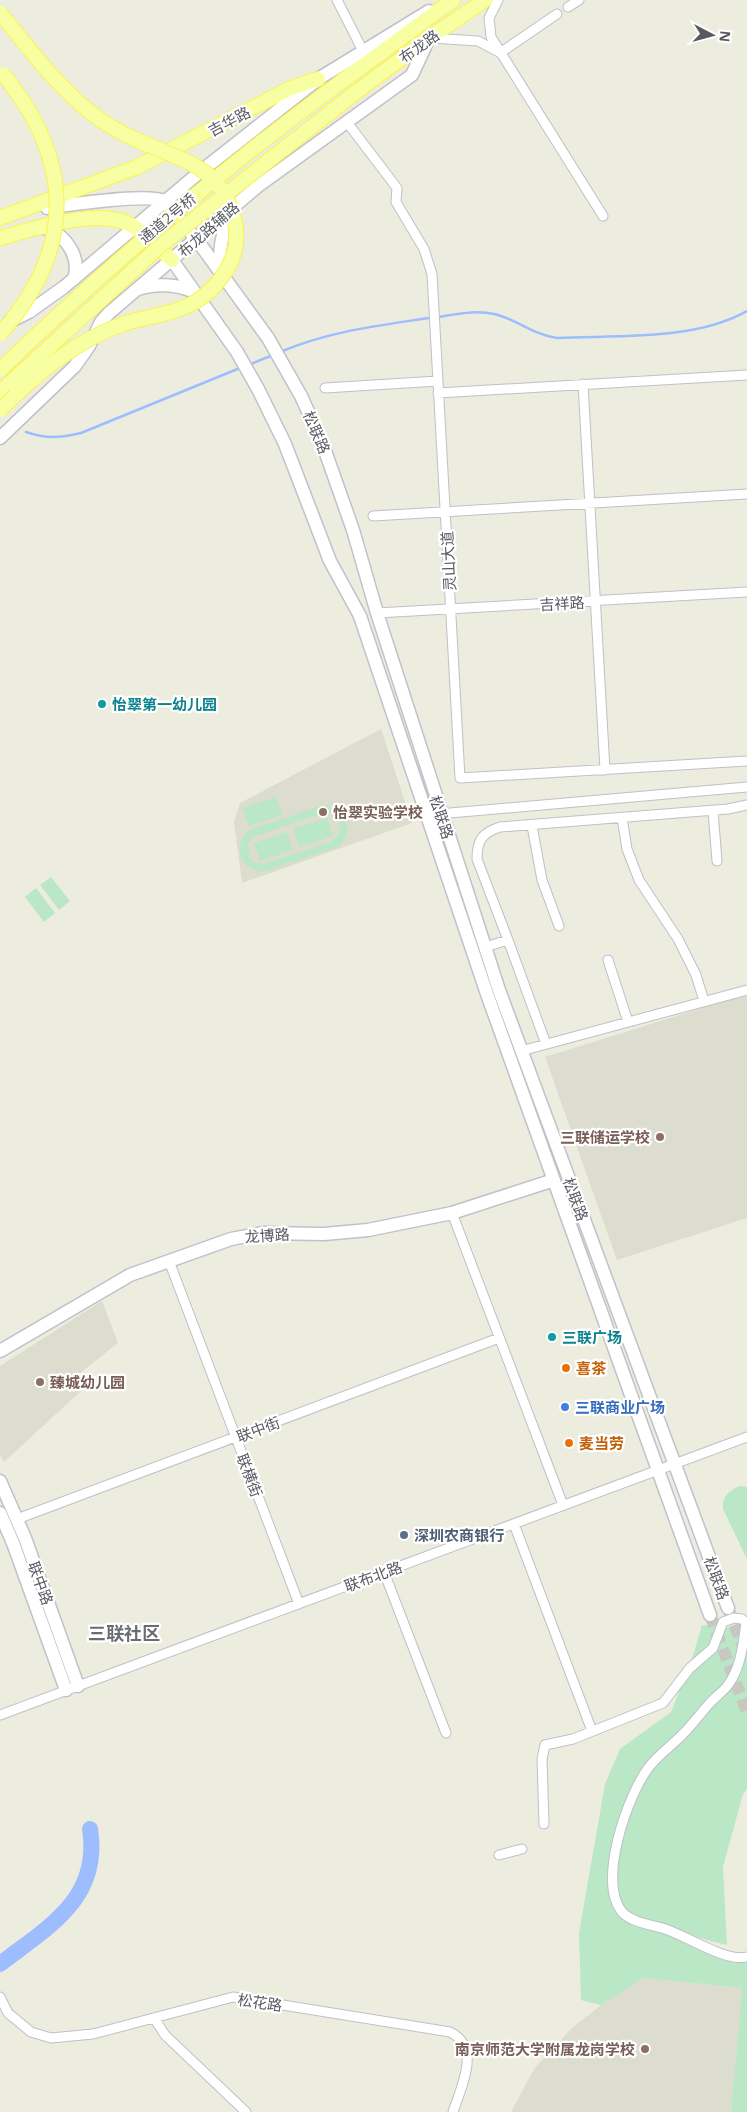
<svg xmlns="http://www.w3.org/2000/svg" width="747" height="2112" font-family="'Open Sans','Noto Sans SC',sans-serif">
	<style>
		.education { fill: #dcddce }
		.green { fill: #bae7c5; fill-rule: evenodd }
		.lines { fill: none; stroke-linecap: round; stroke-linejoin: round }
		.stream { stroke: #9dbdff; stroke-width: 2.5 }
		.river { stroke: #9dbdff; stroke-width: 16 }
		.secondary-tunnel { stroke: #c8c8c0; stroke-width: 12; stroke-dasharray: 12 6; stroke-linecap: butt }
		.street-casing { stroke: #bfc0c8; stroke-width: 11 }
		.secondary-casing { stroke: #c0c1ca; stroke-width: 15 }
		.primary-casing { stroke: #faf34c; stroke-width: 16 }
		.street { stroke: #fff; stroke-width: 9 }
		.secondary { stroke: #fff; stroke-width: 12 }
		.primary { stroke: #f8ffa2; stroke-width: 14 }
		.primary-bridge-casing { stroke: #faf34c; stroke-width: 16; stroke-linecap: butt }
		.primary-bridge { stroke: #f8ffa2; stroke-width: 14 }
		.culture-dot { fill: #0f9aa8; stroke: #fff; stroke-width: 2 }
		.education-dot { fill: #8d6e63; stroke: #fff; stroke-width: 2 }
		.food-dot { fill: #e8710a; stroke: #fff; stroke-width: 2 }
		.shop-dot { fill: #3f7fe0; stroke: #fff; stroke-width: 2 }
		.service-dot { fill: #5c6f8a; stroke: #fff; stroke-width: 2 }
		.labels { text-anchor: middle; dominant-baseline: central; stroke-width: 4.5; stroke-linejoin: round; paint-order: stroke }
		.street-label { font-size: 15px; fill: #585a62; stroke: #fff }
		.culture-label { font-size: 15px; font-weight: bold; fill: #0d838f; stroke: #fff; text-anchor: start }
		.education-label { font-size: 15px; font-weight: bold; fill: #785e54; stroke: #fff; text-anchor: start }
		.food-label { font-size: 15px; font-weight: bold; fill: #c56008; stroke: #fff; text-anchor: start }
		.shop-label { font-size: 15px; font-weight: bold; fill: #366cbe; stroke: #fff; text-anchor: start }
		.service-label { font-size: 15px; font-weight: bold; fill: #4e5e75; stroke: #fff; text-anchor: start }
		.quarter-label { font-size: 18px; font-weight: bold; fill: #696c74; stroke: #fff }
	</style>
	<rect width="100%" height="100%" fill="#ededdf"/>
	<path class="education" d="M 381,729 L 412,823 L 242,883 L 234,822 L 240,803 Z
		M 747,994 L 747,1218 L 617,1260 L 545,1057 Z
		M 102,1301 L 118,1343 L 80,1373 L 81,1391 L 4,1462 L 0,1455 L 0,1366 Z
		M 643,1978 L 742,1988 L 731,2112 L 511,2112 L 534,2069 L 571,2029 L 601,2005 Z"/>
	<path class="green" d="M 276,797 L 282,815 L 249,826 L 242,808 Z
		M 324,805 C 347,807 355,831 338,847 L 263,872 C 240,870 232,846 249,830 ZM 325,812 C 335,813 340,820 340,829 L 337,837 L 330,842 L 263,864 L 254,862 L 249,856 L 248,843 L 253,837 Z
		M 327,818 L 333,836 L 299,847 L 293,829 Z
		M 287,832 L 293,850 L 260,861 L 254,843 Z
		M 51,877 L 70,901 L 59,910 L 40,885 Z
		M 36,888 L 55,913 L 44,922 L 25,897 Z
		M 739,1486 L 747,1487 L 747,1559 L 723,1509 C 722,1496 728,1492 739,1486 Z
		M 702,1625 L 733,1628 L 747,1625 L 747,1789 L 743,1794 L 723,1867 L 727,1945 L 687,1935 L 685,1942 L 747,1962 L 747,2112 L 731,2112 L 742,1988 L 643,1978 L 601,2005 L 581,2000 L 579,1933 L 605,1784 L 620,1749 L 671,1712 L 692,1659 Z"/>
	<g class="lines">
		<path class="stream" d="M 280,352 C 330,331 376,326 429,318 C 450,316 473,309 494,314 C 517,319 533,335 557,338 C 619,335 693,341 747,311
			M 248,365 L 273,355
			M 26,432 C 46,439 60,438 81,433 L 240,368"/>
		<path class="river" d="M 0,1964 C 48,1927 101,1899 90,1829"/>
		<path class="secondary-tunnel" d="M 728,1608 L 747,1657
			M 710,1615 L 747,1712"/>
		<defs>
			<path id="street" d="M 337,0 L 363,51
				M 498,0 L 489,18 L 491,37 L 603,216
				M 568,7 L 579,0
				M 431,38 L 478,41 L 497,51
				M 500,53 L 557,14
				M 346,121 L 397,188 L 396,202 L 424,249 L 432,274 L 460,778 L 747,761
				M 583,384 L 605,770
				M 325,388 L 438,381
				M 438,393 L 747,375
				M 373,516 L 747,494
				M 377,613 L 747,592
				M 713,811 L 717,861
				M 427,815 L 747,787
				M 622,818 L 627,849 L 639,880 L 678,939 L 696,975 L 704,1001
				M 532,826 L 542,880 L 559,926
				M 508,940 L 477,859 C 477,840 482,833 500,827 L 728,809 L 747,805
				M 485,947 L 508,940 L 546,1044
				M 608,960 L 628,1022
				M 521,1051 L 747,990
				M 452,1213 L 563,1505
				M 169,1261 L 299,1604
				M 17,1519 L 499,1338
				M 514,1524 L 592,1731
				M 384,1572 L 446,1733
				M 0,1715 L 747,1437
				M 544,1824 L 542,1759 L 545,1745 L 573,1739 L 663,1703 L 690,1668 L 713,1648 L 723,1622 L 734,1618 L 742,1619 L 746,1623 C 743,1644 741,1668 728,1685 C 723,1692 715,1697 709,1704 C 700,1714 692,1725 682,1735 C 671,1746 658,1755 649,1767 C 628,1794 596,1883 623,1913 C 633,1923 653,1925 665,1929 C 687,1936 725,1962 747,1957
				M 499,1855 L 522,1849
				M 0,1997 L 8,2013 L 31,2032 L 51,2038 L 93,2034 L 233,1997 L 450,2032 C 482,2048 461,2087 453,2112
				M 154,2018 L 165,2035 L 246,2112"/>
			<path id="secondary" d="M 47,208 C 67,205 150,193 164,201 L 197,240 L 268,338 L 301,396 L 323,445 L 353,530 L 377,613 L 499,990 L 728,1608
				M 47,229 C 67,236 81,258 74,279
				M 172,260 L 237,352 L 258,389 L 285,444 L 330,561 L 360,616 L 487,994 L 710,1615
				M 224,274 C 216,254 222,230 233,212
				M 138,289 C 155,283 178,284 194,292
				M 9,322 L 29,312 L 64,287 L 195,176 L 318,79 L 429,11
				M 0,438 L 75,366 L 89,346 L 101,322 L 109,313 L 258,186 L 412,75 L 429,38
				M 0,1351 L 130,1275 L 231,1239 L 263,1233 L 324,1234 L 368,1230 L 452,1213 L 554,1180
				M 0,1481 L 25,1538 L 78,1686
				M 0,1513 L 13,1543 L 66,1690"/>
			<path id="primary" d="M 345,79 L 453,0
				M 355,93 L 429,38 L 485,0
				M 0,218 L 137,167 L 291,88 L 318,79
				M 0,238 C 33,229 103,205 134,227 C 148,236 159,249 172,260
				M 0,393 L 10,383"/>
		</defs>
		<use href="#street" class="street-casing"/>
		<use href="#secondary" class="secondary-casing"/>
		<use href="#primary" class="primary-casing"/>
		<use href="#street" class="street"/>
		<use href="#secondary" class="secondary"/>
		<use href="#primary" class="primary"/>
		<defs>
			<path id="primary-bridge" d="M 0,13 C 28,47 55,84 89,111 C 104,124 123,134 141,142 C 178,158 216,166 231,208 C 235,219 237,230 236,242 C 234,266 215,290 195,302 C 174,314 149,316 126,323 C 76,340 37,373 0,410
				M 0,334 C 76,249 74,161 3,74
				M 0,370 C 109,265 223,168 345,79
				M 10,383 L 161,245 L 355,93"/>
		</defs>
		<use href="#primary-bridge" class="primary-bridge-casing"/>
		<use href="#primary-bridge" class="primary-bridge"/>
	</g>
	<g class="culture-dot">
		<circle cx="102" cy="704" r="5"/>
		<circle cx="552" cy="1337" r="5"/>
	</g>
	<g class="education-dot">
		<circle cx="323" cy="812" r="5"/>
		<circle cx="660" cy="1137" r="5"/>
		<circle cx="40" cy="1382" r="5"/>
		<circle cx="645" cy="2049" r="5"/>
	</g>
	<g class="food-dot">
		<circle cx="566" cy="1368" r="5"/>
		<circle cx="569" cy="1443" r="5"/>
	</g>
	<circle class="shop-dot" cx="565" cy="1407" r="5"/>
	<circle class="service-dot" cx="404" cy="1535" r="5"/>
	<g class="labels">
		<g class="street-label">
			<text transform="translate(419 46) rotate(-36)">布龙路</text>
			<text transform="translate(229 121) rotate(-28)">吉华路</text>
			<text transform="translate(167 218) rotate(-40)">通道2号桥</text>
			<text transform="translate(208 229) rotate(-41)">布龙路辅路</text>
			<text transform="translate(317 432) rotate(67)">松联路</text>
			<text transform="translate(448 561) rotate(-93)">灵山大道</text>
			<text transform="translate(562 603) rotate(-3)">吉祥路</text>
			<text transform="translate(442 817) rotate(72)">松联路</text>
			<text transform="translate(576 1199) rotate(70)">松联路</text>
			<text transform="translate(267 1235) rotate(-4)">龙博路</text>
			<text transform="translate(258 1429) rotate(-21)">联中街</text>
			<text transform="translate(250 1475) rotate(69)">联横街</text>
			<text transform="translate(373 1576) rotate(-20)">联布北路</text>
			<text transform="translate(717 1578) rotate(70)">松联路</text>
			<text transform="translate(41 1583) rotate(70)">联中路</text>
			<text transform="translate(260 2002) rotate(8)">松花路</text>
		</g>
		<g class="culture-label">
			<text x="112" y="704">怡翠第一幼儿园</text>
			<text x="562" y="1337">三联广场</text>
		</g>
		<g class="education-label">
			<text x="333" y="812">怡翠实验学校</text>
			<text x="650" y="1137" text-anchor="end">三联储运学校</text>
			<text x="50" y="1382">臻城幼儿园</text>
			<text x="635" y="2049" text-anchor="end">南京师范大学附属龙岗学校</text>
		</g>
		<g class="food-label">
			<text x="576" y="1368">喜茶</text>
			<text x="579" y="1443">麦当劳</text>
		</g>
		<g class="shop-label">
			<text x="575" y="1407">三联商业广场</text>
		</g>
		<g class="service-label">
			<text x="414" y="1535">深圳农商银行</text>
		</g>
		<g class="quarter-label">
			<text x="124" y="1633">三联社区</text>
		</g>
	</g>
	<g transform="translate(712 35) rotate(96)" stroke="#ffffff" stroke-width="4" paint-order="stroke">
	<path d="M0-4L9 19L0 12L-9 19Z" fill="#585a62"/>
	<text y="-8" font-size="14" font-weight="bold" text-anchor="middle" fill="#585a62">N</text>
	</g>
</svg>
